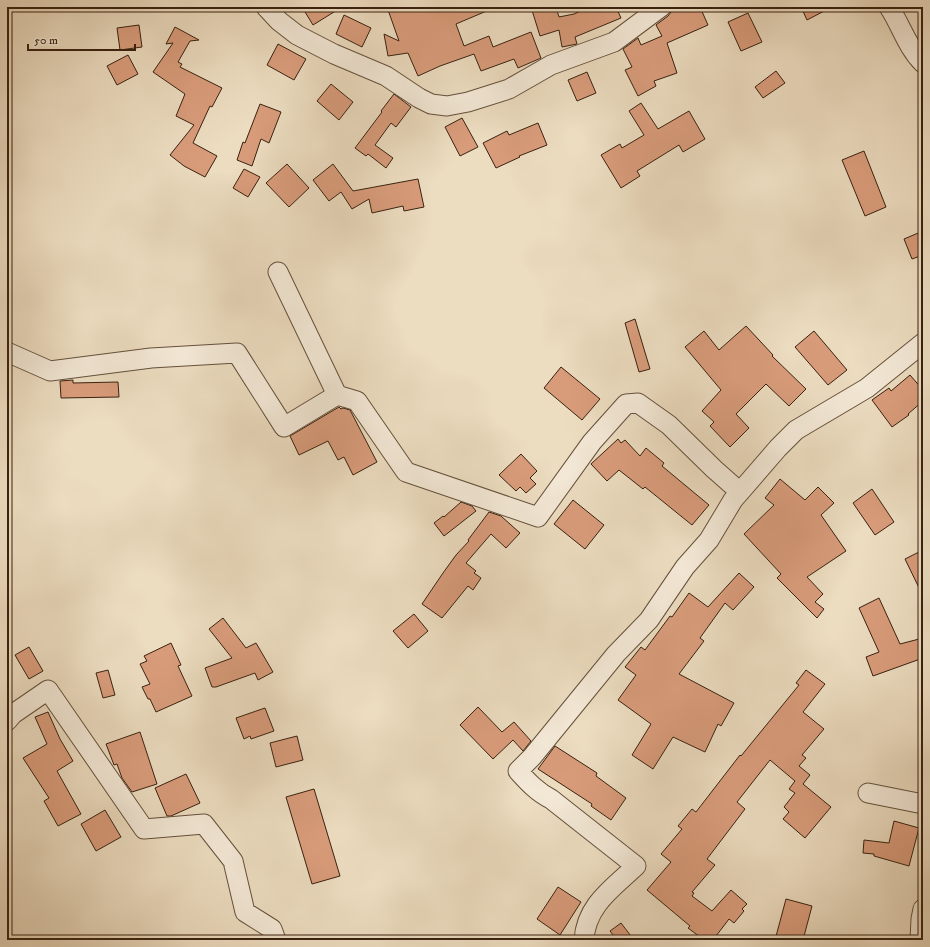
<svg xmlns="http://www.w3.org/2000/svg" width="930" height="947" font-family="'IM FELL DW Pica',serif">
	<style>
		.building { fill: #d99c7b; stroke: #38210f }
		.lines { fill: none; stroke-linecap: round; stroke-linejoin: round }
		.minor-casing { stroke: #65503b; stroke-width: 21 }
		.minor { stroke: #f3e8d6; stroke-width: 19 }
	</style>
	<rect width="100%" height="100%" fill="#ecdcc0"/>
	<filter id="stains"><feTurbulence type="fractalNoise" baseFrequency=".005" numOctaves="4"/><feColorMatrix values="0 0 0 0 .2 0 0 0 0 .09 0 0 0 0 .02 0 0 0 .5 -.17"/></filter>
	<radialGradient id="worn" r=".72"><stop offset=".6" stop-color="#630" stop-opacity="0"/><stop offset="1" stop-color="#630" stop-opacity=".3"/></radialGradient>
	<path class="building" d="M 302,7 L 342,7 L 313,25 Z
		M 387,7 L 496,7 L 456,24 L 464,46 L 489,36 L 493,47 L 531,32 L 541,58 L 518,68 L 514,59 L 481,71 L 474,54 L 440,66 L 418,76 L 408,53 L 388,56 L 384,34 L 399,41 Z
		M 531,7 L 556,7 L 559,17 L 574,14 L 590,7 L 616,7 L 621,18 L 575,37 L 577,44 L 562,47 L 559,30 L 540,36 Z
		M 672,7 L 700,7 L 708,25 L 667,43 L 677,73 L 654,81 L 656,86 L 638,96 L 625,70 L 632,67 L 623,49 L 638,38 L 641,45 L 662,36 L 656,25 L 668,16 L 671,12 Z
		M 801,7 L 832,7 L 807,20 Z
		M 748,13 L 762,42 L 741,51 L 728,22 Z
		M 344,15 L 371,28 L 362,47 L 336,34 Z
		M 139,25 L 142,47 L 120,50 L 117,28 Z
		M 175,27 L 199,40 L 190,41 L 178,62 L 182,64 L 180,67 L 222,88 L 212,107 L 210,106 L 193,143 L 217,156 L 205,177 L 184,166 L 170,155 L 194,125 L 176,116 L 185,94 L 153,72 L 173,43 L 166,44 Z
		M 278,44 L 306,59 L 294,80 L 267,65 Z
		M 128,55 L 138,74 L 117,85 L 107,66 Z
		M 776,71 L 785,83 L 763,98 L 755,87 Z
		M 587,72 L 596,93 L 577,101 L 568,80 Z
		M 331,84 L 353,102 L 339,120 L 317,101 Z
		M 394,94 L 411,107 L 396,127 L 391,123 L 375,145 L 393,158 L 386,168 L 368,154 L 366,156 L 355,148 L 382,112 L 381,111 Z
		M 641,103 L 658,129 L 689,111 L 705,139 L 683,152 L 679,145 L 637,171 L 640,176 L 621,188 L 601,155 L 620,144 L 622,148 L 644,135 L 629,111 Z
		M 260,104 L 281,112 L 269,143 L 261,139 L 252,166 L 237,160 L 243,142 L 245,143 Z
		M 462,118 L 478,147 L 460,156 L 445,127 Z
		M 538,123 L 547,145 L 519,156 L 520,157 L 496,168 L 483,143 L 507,131 L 509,135 Z
		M 864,151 L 886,207 L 865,216 L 842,160 Z
		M 287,164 L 309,188 L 289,207 L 266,183 Z
		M 333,164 L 353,191 L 418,179 L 424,207 L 404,211 L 403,206 L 372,213 L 369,199 L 352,209 L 341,192 L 329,201 L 313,180 Z
		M 244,169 L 260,177 L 248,197 L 233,188 Z
		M 923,231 L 923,255 L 912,259 L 904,239 Z
		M 635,319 L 650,369 L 639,372 L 625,323 Z
		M 746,326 L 773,355 L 772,356 L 806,389 L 789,406 L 766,384 L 736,414 L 749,428 L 730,447 L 710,426 L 714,422 L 702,411 L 721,390 L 685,347 L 704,331 L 719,350 Z
		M 814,331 L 847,370 L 828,385 L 795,347 Z
		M 561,367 L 600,399 L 582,420 L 544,388 Z
		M 910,375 L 923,390 L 923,401 L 908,414 L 909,415 L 892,427 L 872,400 L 889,388 L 891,391 Z
		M 73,380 L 73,383 L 118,382 L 119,397 L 61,398 L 60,381 Z
		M 339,407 L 341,409 L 343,408 L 350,410 L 377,462 L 353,475 L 344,457 L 338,460 L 328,441 L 299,455 L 290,436 Z
		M 618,439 L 621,443 L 625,440 L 640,456 L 646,448 L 664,463 L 662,466 L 709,505 L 692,525 L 645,487 L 643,489 L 619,470 L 607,481 L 591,464 Z
		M 521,454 L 537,471 L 530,478 L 536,484 L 526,493 L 520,487 L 516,491 L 499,475 Z
		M 780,479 L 805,500 L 818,487 L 834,503 L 821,515 L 846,551 L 807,577 L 823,594 L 815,602 L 824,609 L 817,618 L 777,578 L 781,574 L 744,534 L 774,505 L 765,498 Z
		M 872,489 L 894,522 L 875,535 L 853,503 Z
		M 573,500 L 604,525 L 585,549 L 554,524 Z
		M 461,502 L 472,506 L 476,511 L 444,536 L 434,523 L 443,516 L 444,517 Z
		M 489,512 L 501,516 L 520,533 L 506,548 L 491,534 L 466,563 L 476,571 L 474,573 L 481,578 L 473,590 L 468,586 L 442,618 L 422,604 L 443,573 L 456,555 L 469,541 L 468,540 Z
		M 923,550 L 923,596 L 905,559 Z
		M 739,573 L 754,587 L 733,610 L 725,603 L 700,638 L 704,641 L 679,674 L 734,703 L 721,726 L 718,724 L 705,752 L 673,737 L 653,769 L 632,755 L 651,724 L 618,700 L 636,675 L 625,667 L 641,647 L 645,650 L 670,616 L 672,617 L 689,593 L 708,607 Z
		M 879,598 L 900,644 L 923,638 L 923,658 L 873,676 L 866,657 L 879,652 L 859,608 Z
		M 414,614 L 428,631 L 408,648 L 393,631 Z
		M 223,618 L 246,648 L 256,643 L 273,672 L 258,680 L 255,673 L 216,687 L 212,687 L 205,668 L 232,658 L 209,629 Z
		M 171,643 L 181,665 L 178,666 L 192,696 L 156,712 L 150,699 L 148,699 L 142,687 L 150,684 L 140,664 L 147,661 L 144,656 Z
		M 29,647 L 43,671 L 29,679 L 15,655 Z
		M 108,670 L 115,695 L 103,698 L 96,673 Z
		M 806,670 L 825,684 L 803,712 L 824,729 L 802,755 L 806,758 L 799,766 L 810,775 L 803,784 L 831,807 L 805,838 L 783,819 L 789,812 L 784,807 L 795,793 L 789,789 L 795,781 L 770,760 L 737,802 L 745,809 L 707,859 L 715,865 L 692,892 L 694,893 L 692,896 L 712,911 L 731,890 L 747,904 L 742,909 L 744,911 L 734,923 L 729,919 L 713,940 L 704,940 L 688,928 L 690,926 L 647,890 L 671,862 L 661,854 L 682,829 L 678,826 L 692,809 L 696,812 L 740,755 L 741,756 L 799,685 L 796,683 Z
		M 478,707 L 502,732 L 514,722 L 531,741 L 523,751 L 513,740 L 493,759 L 460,725 Z
		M 265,708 L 274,731 L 251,739 L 250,736 L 244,739 L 236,718 Z
		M 48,712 L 60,739 L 73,761 L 57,771 L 81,814 L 58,826 L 44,801 L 49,798 L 23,758 L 47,744 L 35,717 Z
		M 140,732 L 157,784 L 132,792 L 122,778 L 117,764 L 114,765 L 106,744 Z
		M 297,736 L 303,760 L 276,767 L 270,743 Z
		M 555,746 L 597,773 L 596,776 L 626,798 L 611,820 L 591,806 L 592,804 L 538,769 Z
		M 186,774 L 200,803 L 171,816 L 167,816 L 155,788 Z
		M 314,789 L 340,876 L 312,884 L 286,797 Z
		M 105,810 L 121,837 L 96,851 L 81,824 Z
		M 894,821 L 919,828 L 909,866 L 874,856 L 874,854 L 863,853 L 864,840 L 889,843 Z
		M 558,887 L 581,902 L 560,935 L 537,919 Z
		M 786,899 L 812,906 L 803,940 L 775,940 Z
		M 621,923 L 634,940 L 617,940 L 610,931 Z"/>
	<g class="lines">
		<defs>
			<path id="minor" d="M 266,7 L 279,21 L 297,35 L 334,54 L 386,76 L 419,98 L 431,104 L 447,106 L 468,102 L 509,89 L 551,65 L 614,42 L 661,7
				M 889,7 C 901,25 907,47 923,63
				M 278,272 L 337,395 L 357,401 L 406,472 L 538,517 L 592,442 L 626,404 L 638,403 L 669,425 L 714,469 L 740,492
				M 7,352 L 50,371 L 151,358 L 237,353 L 284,427 L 337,395
				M 7,721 L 13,714 L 48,690 L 144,829 L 204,824 L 233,861 L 245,912 L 272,929 L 276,940
				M 868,793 L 923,804
				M 584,940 C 586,905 613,888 636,866 L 551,799 C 537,792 528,782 518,771 L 532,757 L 616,654 L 649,620 L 685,567 L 709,540 L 733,500 L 778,448 L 796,430 L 867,388 L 923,343
				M 920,940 L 921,919 L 923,909"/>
		</defs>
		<use href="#minor" class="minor-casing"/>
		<use href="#minor" class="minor"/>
	</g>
	<rect width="930" height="947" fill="none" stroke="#ecdcc0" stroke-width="24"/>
	<rect x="8" y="8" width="914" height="931" fill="none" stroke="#38210f" stroke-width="2"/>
	<rect x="12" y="12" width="906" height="923" fill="none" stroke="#38210f"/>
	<path d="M28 44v6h107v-6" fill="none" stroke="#38210f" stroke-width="2"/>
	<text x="34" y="44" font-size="12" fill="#38210f" stroke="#f3e8d6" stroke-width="3" paint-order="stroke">50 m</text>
	<rect width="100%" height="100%" filter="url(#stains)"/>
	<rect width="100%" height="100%" fill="url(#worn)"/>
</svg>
